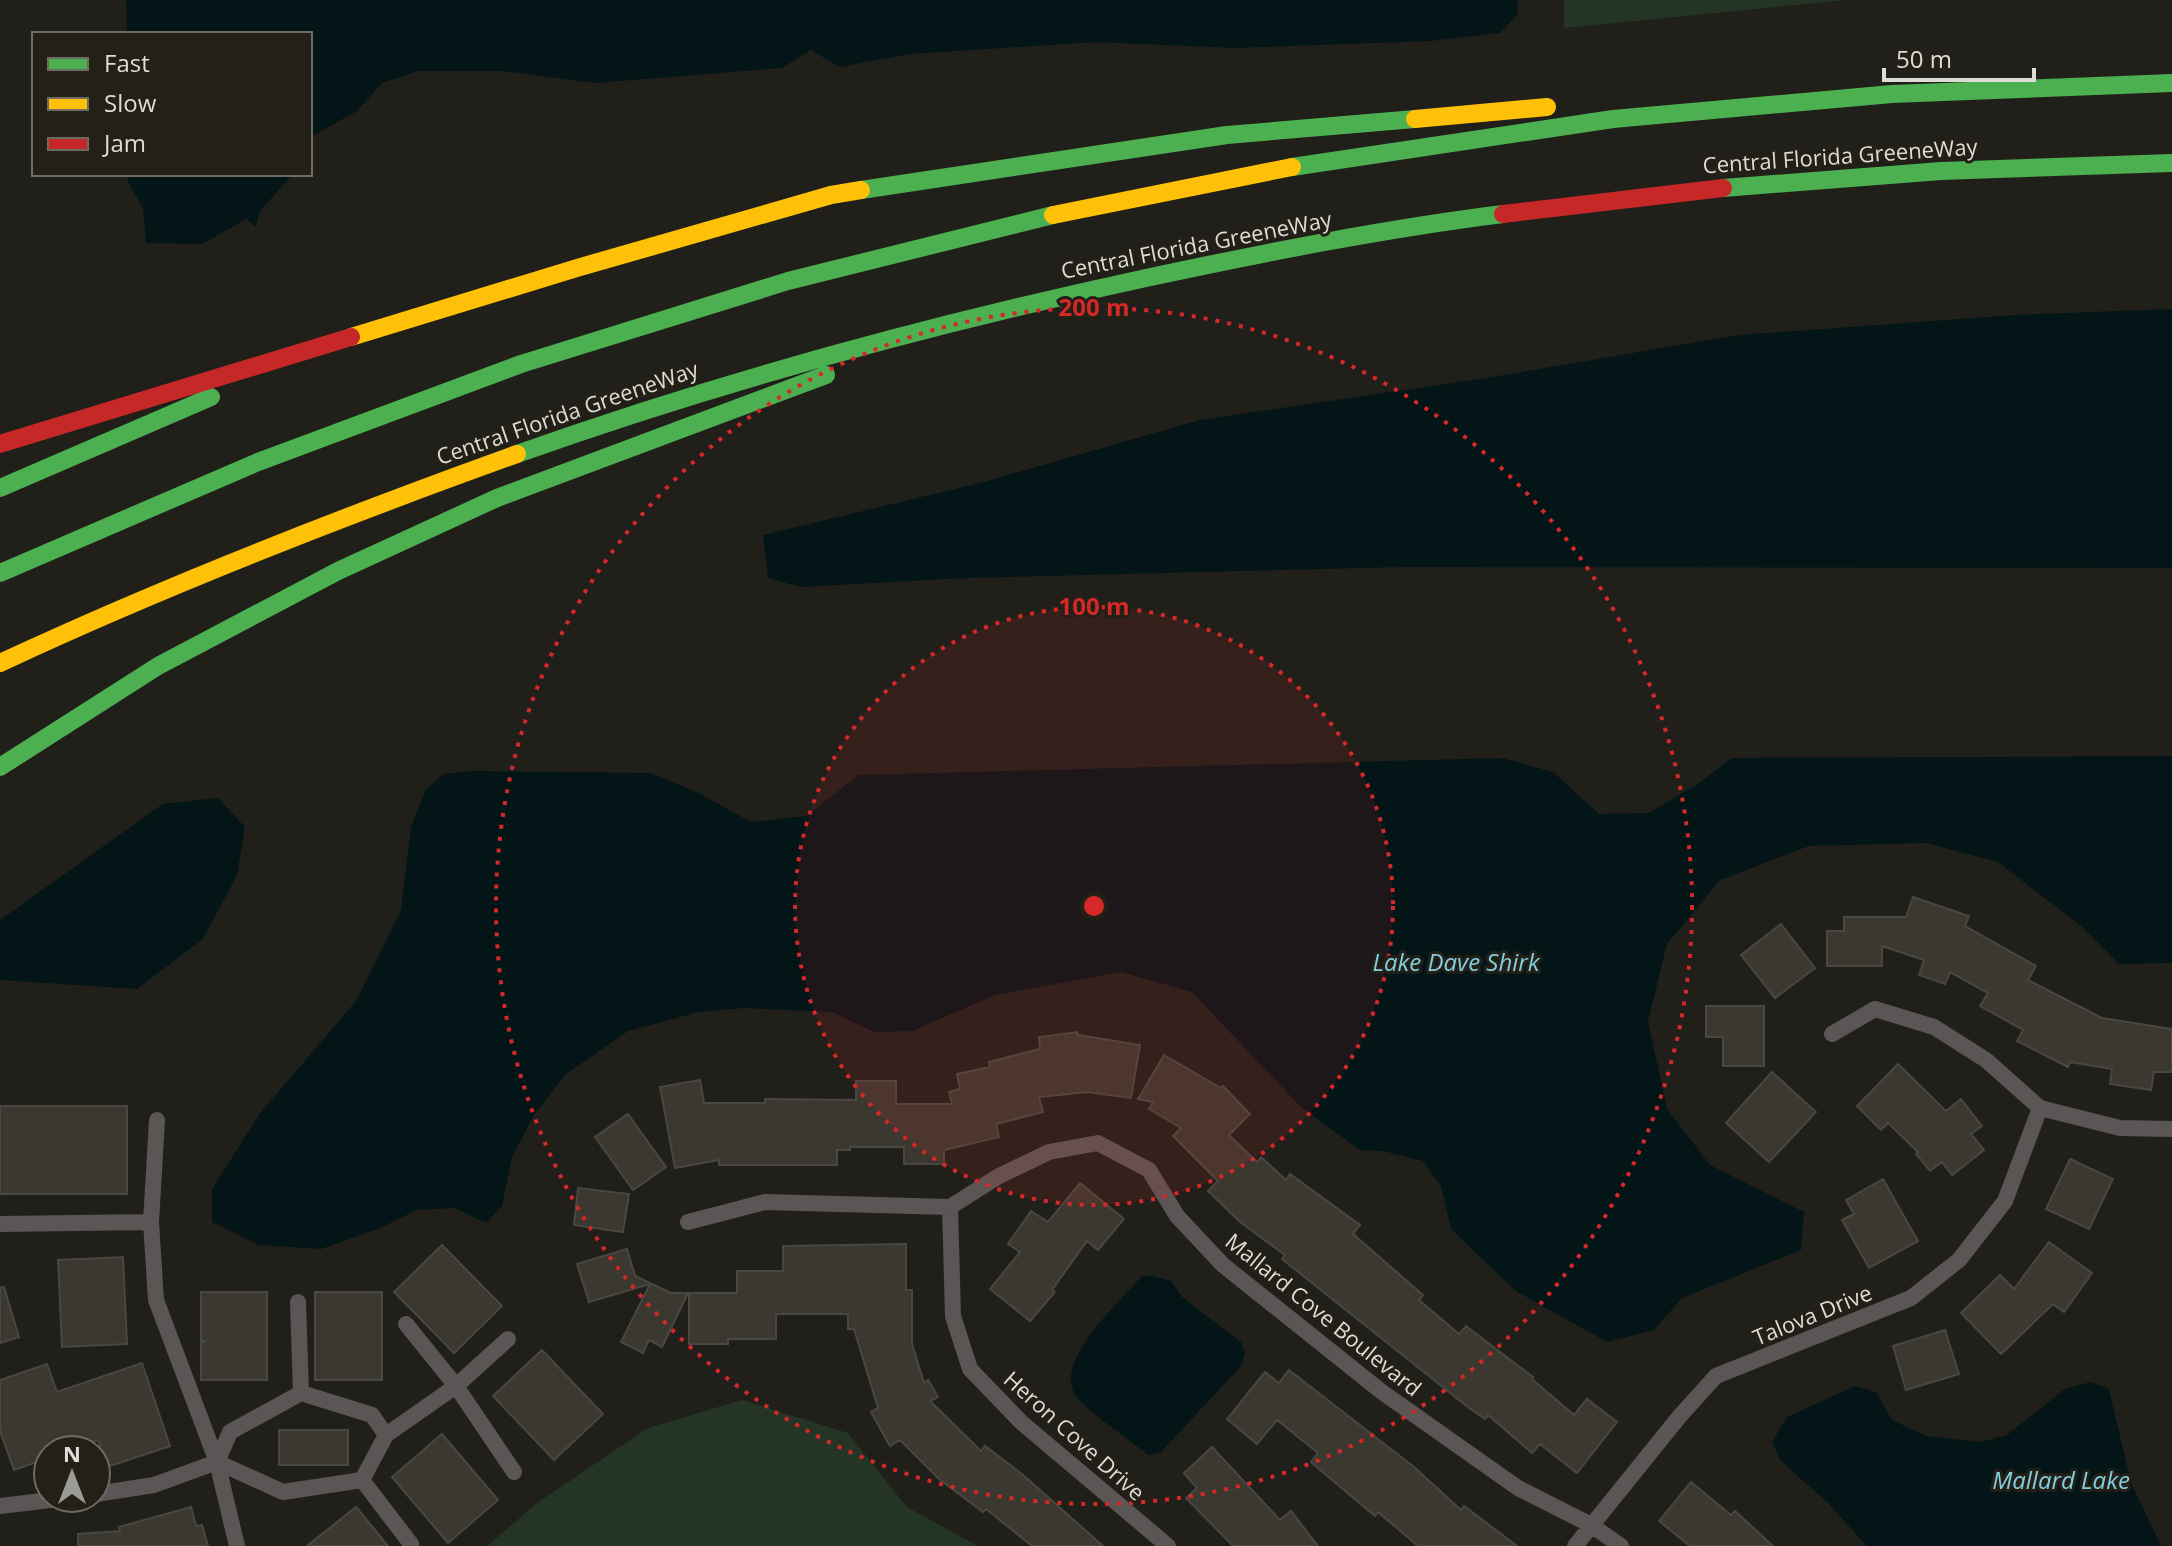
<svg xmlns="http://www.w3.org/2000/svg" width="2172" height="1546" font-family="'Open Sans',sans-serif">
	<style>
		.green { fill: #243526 }
		.water { fill: #041518 }
		.building { fill: #3a382f; stroke: #484743; stroke-width: 2 }
		.lines { fill: none; stroke-linecap: round; stroke-linejoin: round }
		.street { stroke: #5b5656; stroke-width: 16 }
		.fast { stroke: #4caf50; stroke-width: 18 }
		.slow { stroke: #ffc107; stroke-width: 18 }
		.jam { stroke: #c62828; stroke-width: 18 }
		.ring { fill: none; stroke: #d62828; stroke-width: 4; stroke-dasharray: 4 8 }
		.labels { text-anchor: middle; dominant-baseline: central; stroke-width: 6; stroke-linejoin: round; paint-order: stroke }
		.street-label { font-size: 22px; fill: #dedcd6; stroke: #232017 }
		.water-label { font-size: 24px; font-style: italic; fill: #82cddf; stroke: #232017 }
		.centre { fill: #d62828; stroke: #232017; stroke-width: 4 }
		.ring-label { font-size: 24px; text-anchor: middle; font-weight: bold; fill: #d62828; stroke: #232017; stroke-width: 6; stroke-linejoin: round; paint-order: stroke }
	</style>
	<rect width="100%" height="100%" fill="#201f1a"/>
	<path class="green" d="M 1564,0 L 1847,0 L 1564,28 Z
		M 742,1400 L 848,1433 L 907,1507 L 978,1546 L 487,1546 L 537,1503 L 648,1428 Z"/>
	<path class="water" d="M 126,0 L 1518,0 L 1517,15 L 1500,33 L 1430,41 L 1234,48 L 1096,42 L 910,54 L 840,67 L 811,50 L 782,68 L 595,83 L 503,71 L 418,71 L 382,83 L 357,111 L 310,137 L 310,34 L 127,34 Z
		M 128,174 L 293,174 L 260,211 L 256,227 L 246,219 L 203,244 L 146,243 L 143,208 L 128,182 Z
		M 2172,309 L 2172,568 L 1403,567 L 967,578 L 800,587 L 768,578 L 763,535 L 980,483 L 1200,420 L 1486,378 L 1739,335 L 2015,315 Z
		M 2172,756 L 2172,963 L 2119,964 L 2081,926 L 1998,862 L 1926,843 L 1809,846 L 1720,880 L 1667,944 L 1648,1021 L 1667,1109 L 1710,1165 L 1804,1212 L 1801,1250 L 1682,1298 L 1654,1330 L 1607,1342 L 1516,1291 L 1451,1229 L 1441,1186 L 1423,1161 L 1383,1151 L 1360,1150 L 1301,1107 L 1192,992 L 1121,972 L 995,995 L 912,1031 L 874,1032 L 833,1012 L 744,1008 L 699,1012 L 628,1031 L 565,1075 L 534,1115 L 512,1157 L 502,1206 L 486,1223 L 455,1208 L 417,1210 L 378,1229 L 321,1249 L 258,1245 L 212,1222 L 212,1189 L 261,1112 L 356,1001 L 401,910 L 411,827 L 425,791 L 443,774 L 472,771 L 650,773 L 697,792 L 751,822 L 806,816 L 859,775 L 1502,758 L 1553,772 L 1599,814 L 1649,813 L 1696,785 L 1732,758 Z
		M 218,798 L 245,827 L 237,875 L 203,939 L 137,989 L 0,980 L 0,920 L 163,804 Z
		M 1142,1276 L 1153,1276 L 1171,1281 L 1182,1297 L 1241,1342 L 1245,1353 L 1242,1365 L 1161,1452 L 1148,1455 C 1126,1437 1099,1420 1079,1400 C 1047,1366 1120,1302 1142,1276 Z
		M 2091,1382 L 2109,1389 L 2131,1483 L 2161,1546 L 1867,1546 L 1828,1503 L 1780,1460 L 1772,1442 L 1787,1417 L 1855,1386 L 1876,1392 L 1892,1420 L 1926,1436 L 1980,1442 L 2007,1435 L 2065,1389 Z"/>
	<path class="building" d="M 1913,897 L 1969,916 L 1965,926 L 2036,966 L 2028,980 L 2102,1018 L 2172,1029 L 2172,1072 L 2154,1072 L 2151,1090 L 2110,1084 L 2112,1069 L 2070,1062 L 2068,1067 L 2017,1041 L 2023,1030 L 1980,1006 L 1988,993 L 1950,972 L 1945,984 L 1919,975 L 1924,960 L 1882,946 L 1882,966 L 1827,966 L 1827,931 L 1844,931 L 1844,917 L 1906,917 Z
		M 1781,924 L 1815,968 L 1775,998 L 1741,955 Z
		M 1706,1006 L 1764,1006 L 1764,1066 L 1723,1066 L 1723,1037 L 1706,1037 Z
		M 1077,1032 L 1078,1035 L 1140,1045 L 1131,1098 L 1087,1092 L 1039,1097 L 1043,1112 L 996,1124 L 999,1137 L 944,1150 L 944,1164 L 904,1164 L 904,1147 L 850,1147 L 850,1150 L 837,1150 L 837,1165 L 719,1165 L 719,1160 L 675,1168 L 660,1087 L 700,1080 L 704,1103 L 765,1103 L 765,1099 L 856,1100 L 856,1081 L 896,1081 L 896,1104 L 952,1104 L 949,1092 L 960,1089 L 957,1074 L 990,1067 L 989,1062 L 1040,1049 L 1039,1037 Z
		M 1164,1055 L 1221,1088 L 1223,1086 L 1250,1114 L 1229,1135 L 1257,1162 L 1261,1157 L 1286,1180 L 1290,1174 L 1360,1225 L 1353,1234 L 1423,1295 L 1419,1300 L 1459,1334 L 1466,1326 L 1533,1377 L 1532,1379 L 1574,1415 L 1587,1399 L 1617,1422 L 1577,1473 L 1540,1444 L 1532,1453 L 1488,1415 L 1485,1419 L 1469,1408 L 1282,1259 L 1285,1255 L 1240,1222 L 1208,1191 L 1218,1181 L 1173,1136 L 1181,1128 L 1149,1109 L 1153,1102 L 1138,1099 Z
		M 1898,1064 L 1946,1111 L 1961,1099 L 1982,1126 L 1971,1134 L 1984,1150 L 1952,1175 L 1942,1162 L 1930,1171 L 1916,1154 L 1918,1152 L 1888,1123 L 1881,1130 L 1857,1106 Z
		M 1772,1072 L 1816,1112 L 1769,1162 L 1726,1123 Z
		M 0,1106 L 127,1106 L 127,1194 L 0,1194 Z
		M 628,1114 L 666,1167 L 633,1190 L 595,1137 Z
		M 2070,1159 L 2113,1179 L 2089,1229 L 2046,1209 Z
		M 1883,1179 L 1918,1241 L 1869,1268 L 1842,1220 L 1854,1214 L 1846,1200 Z
		M 1080,1183 L 1124,1219 L 1098,1250 L 1087,1241 L 1052,1290 L 1055,1292 L 1030,1321 L 990,1289 L 1020,1252 L 1008,1244 L 1031,1211 L 1048,1222 Z
		M 578,1188 L 629,1194 L 623,1232 L 574,1225 Z
		M 2049,1242 L 2092,1273 L 2064,1312 L 2053,1304 L 2001,1354 L 1961,1313 L 2000,1275 L 2014,1289 Z
		M 906,1244 L 906,1290 L 912,1290 L 912,1344 L 924,1383 L 928,1380 L 938,1397 L 930,1401 L 981,1451 L 985,1446 L 1022,1474 L 1103,1546 L 1032,1546 L 986,1509 L 983,1512 L 939,1479 L 900,1440 L 890,1446 L 871,1412 L 878,1408 L 854,1329 L 848,1329 L 848,1314 L 776,1314 L 776,1339 L 728,1339 L 728,1344 L 689,1344 L 689,1293 L 737,1293 L 737,1271 L 783,1271 L 783,1246 Z
		M 442,1245 L 502,1306 L 454,1353 L 394,1292 Z
		M 627,1249 L 635,1276 L 671,1293 L 688,1293 L 662,1347 L 649,1340 L 643,1353 L 621,1342 L 650,1284 L 589,1302 L 577,1264 Z
		M 123,1257 L 127,1344 L 62,1347 L 58,1260 Z
		M 4,1287 L 19,1337 L 0,1343 L 0,1288 Z
		M 201,1292 L 267,1292 L 267,1380 L 201,1380 L 201,1343 L 206,1341 L 201,1341 Z
		M 315,1292 L 382,1292 L 382,1380 L 315,1380 Z
		M 1945,1330 L 1959,1374 L 1906,1390 L 1893,1346 Z
		M 542,1350 L 603,1414 L 554,1460 L 493,1396 Z
		M 142,1363 L 170,1446 L 107,1467 L 98,1440 L 70,1450 L 48,1450 L 48,1458 L 14,1470 L 0,1431 L 0,1380 L 47,1364 L 57,1392 Z
		M 1289,1370 L 1414,1467 L 1461,1510 L 1464,1506 L 1517,1546 L 1418,1546 L 1378,1512 L 1375,1516 L 1311,1462 L 1318,1453 L 1277,1420 L 1257,1444 L 1227,1419 L 1265,1372 L 1279,1383 Z
		M 279,1430 L 348,1430 L 348,1465 L 279,1465 Z
		M 442,1434 L 498,1500 L 448,1543 L 392,1477 Z
		M 1212,1447 L 1280,1520 L 1291,1511 L 1318,1546 L 1233,1546 L 1186,1498 L 1197,1488 L 1184,1473 Z
		M 1691,1482 L 1731,1515 L 1735,1511 L 1773,1546 L 1690,1546 L 1659,1521 Z
		M 191,1507 L 196,1526 L 202,1525 L 208,1546 L 78,1546 L 78,1534 L 120,1531 L 119,1527 Z
		M 356,1507 L 388,1546 L 307,1546 Z"/>
	<g class="lines">
		<path class="street" d="M 1832,1034 L 1875,1009 L 1934,1027 L 1986,1060 L 2040,1108 L 2120,1128 L 2172,1129
			M 950,1207 L 953,1316 L 970,1369 L 1021,1422 L 1168,1546
			M 151,1222 L 157,1120
			M 688,1222 L 765,1202 L 950,1207 L 999,1176 L 1049,1152 L 1098,1143 L 1149,1170 L 1177,1216 L 1223,1265 L 1382,1392 L 1518,1488 L 1591,1525 L 1621,1546
			M 0,1224 L 151,1222 L 156,1300 L 217,1462 L 237,1546
			M 298,1302 L 301,1393
			M 406,1324 L 456,1386 L 514,1472
			M 386,1435 L 456,1386 L 508,1339
			M 362,1480 L 411,1544
			M 96,1494 L 154,1485 L 217,1462 L 283,1492 L 362,1480 L 386,1435 L 372,1415 L 301,1393 L 230,1432 L 217,1462
			M 0,1506 L 67,1498
			M 1575,1546 L 1679,1417 L 1716,1376 L 1911,1298 L 1959,1260 L 2005,1201 L 2040,1108"/>
		<path class="fast" d="M 1292,167 L 1613,119 L 1892,94 L 2172,83
			M 1723,188 L 1941,171 L 2172,163
			M 861,190 L 1227,135 L 1415,119
			M 517,454 C 722,381 933,324 1146,278 C 1263,253 1383,229 1503,214
			M 0,488 L 211,397
			M 0,573 L 258,462 L 521,364 L 788,281 L 1053,215
			M 0,767 L 158,666 L 338,571 L 497,498 L 826,375"/>
		<path class="slow" d="M 1415,119 L 1547,107
			M 1053,215 L 1292,167
			M 351,337 L 577,268 L 831,195 L 861,190
			M 0,663 C 169,584 342,517 517,454"/>
		<path class="jam" d="M 1503,214 L 1723,188
			M 0,444 L 351,337"/>
	</g>
	<circle cx="1094" cy="906" r="299" fill="#d62828" fill-opacity=".12"/>
	<g class="ring">
		<circle cx="1094" cy="906" r="299"/>
		<circle cx="1094" cy="906" r="598"/>
	</g>
	<g class="labels">
		<g class="street-label">
			<text transform="translate(1840 155) rotate(-4)">Central Florida GreeneWay</text>
			<text transform="translate(1196 244) rotate(-11)">Central Florida GreeneWay</text>
			<text transform="translate(567 412) rotate(-19)">Central Florida GreeneWay</text>
			<text transform="translate(1324 1314) rotate(39)">Mallard Cove Boulevard</text>
			<text transform="translate(1812 1314) rotate(-22)">Talova Drive</text>
			<text transform="translate(1075 1435) rotate(42)">Heron Cove Drive</text>
		</g>
		<g class="water-label">
			<text x="1456" y="961">Lake Dave Shirk</text>
			<text x="2061" y="1479">Mallard Lake</text>
		</g>
	</g>
	<circle cx="1094" cy="906" r="12" class="centre"/>
	<g class="ring-label">
		<text x="1094" y="316">200 m</text>
		<text x="1094" y="615">100 m</text>
	</g>
	<rect x="32" y="32" width="280" height="144" fill="#232017" stroke="#6e6b63" stroke-width="2"/>
	<rect x="48" y="58" width="40" height="12" fill="#4caf50" stroke="#6e6b63" stroke-width="2"/>
	<text x="104" y="72" font-size="24" fill="#dedcd6">Fast</text>
	<rect x="48" y="98" width="40" height="12" fill="#ffc107" stroke="#6e6b63" stroke-width="2"/>
	<text x="104" y="112" font-size="24" fill="#dedcd6">Slow</text>
	<rect x="48" y="138" width="40" height="12" fill="#c62828" stroke="#6e6b63" stroke-width="2"/>
	<text x="104" y="152" font-size="24" fill="#dedcd6">Jam</text>
	<g transform="translate(72 1474)"><circle r="38" fill="#232017" stroke="#6e6b63" stroke-width="2"/>
	<path d="M0-6L14 30L0 20L-14 30Z" fill="#9c9a94"/>
	<text y="-12" font-size="22" font-weight="bold" text-anchor="middle" fill="#dedcd6">N</text>
	</g>
	<path d="M1884 68v12h150v-12" fill="none" stroke="#dedcd6" stroke-width="4"/>
	<text x="1896" y="68" font-size="24" fill="#dedcd6" stroke="#232017" stroke-width="6" paint-order="stroke">50 m</text>
</svg>
